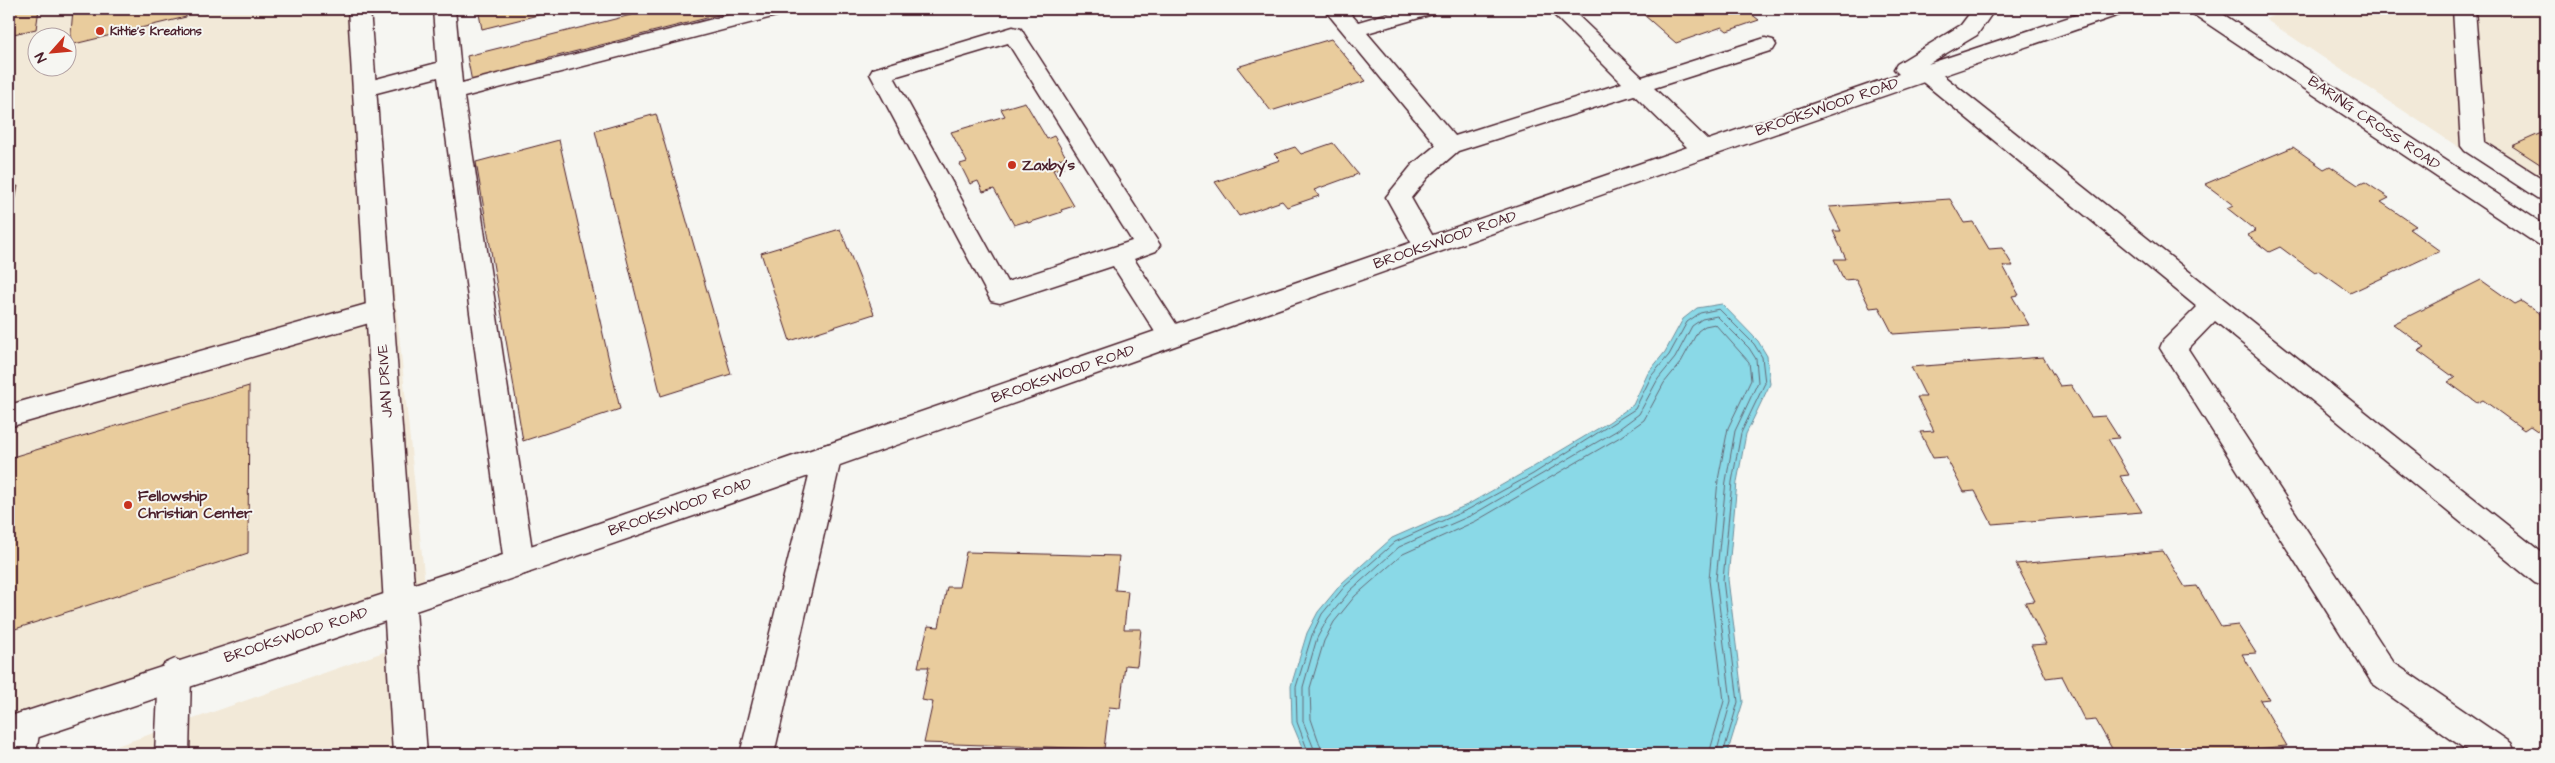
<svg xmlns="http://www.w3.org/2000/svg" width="2555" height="763" font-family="'Architects Daughter',sans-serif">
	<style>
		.built { fill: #f2e9d8; fill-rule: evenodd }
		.water { fill: #8ad9e7; stroke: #708f9c }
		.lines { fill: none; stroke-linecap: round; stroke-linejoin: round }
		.shore { stroke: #646976; stroke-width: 1 }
		.building { fill: #e9cc9d; stroke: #4a1f2b }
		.lane-casing { stroke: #4a1f2b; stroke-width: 3 }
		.street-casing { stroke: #4a1f2b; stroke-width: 3 }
		.secondary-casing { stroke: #4a1f2b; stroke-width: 3 }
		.lane { fill: #f6f6f2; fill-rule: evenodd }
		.street { fill: #f6f6f2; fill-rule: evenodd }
		.secondary { fill: #f6f6f2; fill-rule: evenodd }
		.poi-dot { fill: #c8321e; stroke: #f6f6f2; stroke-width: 2 }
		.labels { text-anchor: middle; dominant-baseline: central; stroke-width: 4; stroke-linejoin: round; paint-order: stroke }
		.far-poi-label { font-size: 12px; font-weight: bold; fill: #4a1f2b; stroke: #f6f6f2; text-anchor: start }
		.street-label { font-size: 15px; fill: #4a1f2b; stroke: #f6f6f2 }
		.poi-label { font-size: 15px; font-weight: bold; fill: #4a1f2b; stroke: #f6f6f2; text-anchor: start }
	</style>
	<rect width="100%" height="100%" fill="#f6f6f2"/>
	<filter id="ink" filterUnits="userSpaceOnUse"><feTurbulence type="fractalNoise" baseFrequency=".02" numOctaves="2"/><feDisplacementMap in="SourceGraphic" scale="10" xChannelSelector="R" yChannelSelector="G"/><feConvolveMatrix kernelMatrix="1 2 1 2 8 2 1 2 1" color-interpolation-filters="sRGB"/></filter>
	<g filter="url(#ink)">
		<path class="built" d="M 9,9 L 365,9 L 426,593 L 9,737 ZM 38,38 L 68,38 L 68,68 L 38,68 Z
			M 2291,9 L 2546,9 L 2546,205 L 2265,19 Z
			M 415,641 L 425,754 L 94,754 Z"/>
		<path class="water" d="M 1722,304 L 1758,341 L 1767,356 L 1770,384 L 1746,434 L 1737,482 L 1728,579 L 1743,702 L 1727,754 L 1305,754 L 1292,723 L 1291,686 L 1307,633 L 1318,612 L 1342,583 L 1392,538 L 1467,505 L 1530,469 L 1609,422 L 1633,405 L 1648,373 L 1665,352 L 1683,319 L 1697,308 Z"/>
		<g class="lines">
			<path class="shore" d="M 1309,754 L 1297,722 L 1296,687 L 1312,635 L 1322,614 L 1345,586 L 1395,542 L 1469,509 L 1533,474 L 1635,409 L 1652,375 L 1669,355 L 1687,322 L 1700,313 L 1719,309 L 1754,344 L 1762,357 L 1765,383 L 1741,433 L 1732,482 L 1723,580 L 1738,702 L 1723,754
				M 1316,754 L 1303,721 L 1303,687 L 1317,638 L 1328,618 L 1350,591 L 1399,547 L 1472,515 L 1616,431 L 1639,414 L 1658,379 L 1675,358 L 1692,326 L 1702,319 L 1717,316 L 1749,348 L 1756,359 L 1758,382 L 1735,431 L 1726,481 L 1716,580 L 1731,701 L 1716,754
				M 1323,754 L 1311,719 L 1310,688 L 1324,641 L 1334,622 L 1355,596 L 1403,554 L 1476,521 L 1620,437 L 1644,420 L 1664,383 L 1681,362 L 1698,331 L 1705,326 L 1715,324 L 1749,362 L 1751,380 L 1728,428 L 1718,480 L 1709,580 L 1724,701 L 1709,754"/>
		</g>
		<path class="building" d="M 9,9 L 39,9 L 36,29 L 9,35 Z
			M 73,9 L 186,9 L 186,17 L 70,45 Z
			M 478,9 L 562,9 L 482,29 Z
			M 655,9 L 742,9 L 538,61 L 540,69 L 473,87 L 467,56 Z
			M 1663,9 L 1745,9 L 1759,20 L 1727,31 L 1722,27 L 1676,43 L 1644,15 Z
			M 1331,39 L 1366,81 L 1271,111 L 1237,67 Z
			M 1025,102 L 1047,139 L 1054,136 L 1066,157 L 1059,159 L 1064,167 L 1053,170 L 1074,206 L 1061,210 L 1062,212 L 1028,223 L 1027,221 L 1014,225 L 994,189 L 983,192 L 978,181 L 970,184 L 960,164 L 967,162 L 951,132 L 1005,116 L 1001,109 Z
			M 656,114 L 731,374 L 661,396 L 595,131 Z
			M 2546,131 L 2546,168 L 2512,146 Z
			M 559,140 L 620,409 L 523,441 L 476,162 Z
			M 1333,143 L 1358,174 L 1314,190 L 1319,196 L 1287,207 L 1282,201 L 1239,216 L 1215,182 L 1280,160 L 1274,154 L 1295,147 L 1301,154 Z
			M 2293,147 L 2324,169 L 2330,166 L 2358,185 L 2365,182 L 2389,198 L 2381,202 L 2416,226 L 2409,229 L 2440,251 L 2350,293 L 2319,271 L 2315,273 L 2280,247 L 2269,252 L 2247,235 L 2256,231 L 2227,208 L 2233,205 L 2205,184 Z
			M 18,186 L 14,207 L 9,208 L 9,188 Z
			M 1950,199 L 1964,223 L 1973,222 L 1989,249 L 2002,248 L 2013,266 L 2003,266 L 2019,295 L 2012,296 L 2029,325 L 1893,334 L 1879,307 L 1870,308 L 1856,279 L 1844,280 L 1834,259 L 1846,259 L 1833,231 L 1841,231 L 1829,207 Z
			M 840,229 L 874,314 L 790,341 L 761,253 Z
			M 2481,280 L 2515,304 L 2521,301 L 2546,318 L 2546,437 L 2530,426 L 2524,430 L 2483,400 L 2477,403 L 2448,382 L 2455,378 L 2418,351 L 2425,347 L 2393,324 Z
			M 2043,357 L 2060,386 L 2071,385 L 2091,417 L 2105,416 L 2119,438 L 2108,439 L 2129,475 L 2120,476 L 2142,512 L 1992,524 L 1975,491 L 1964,492 L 1946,457 L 1933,458 L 1920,432 L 1934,431 L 1917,397 L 1926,397 L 1911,367 Z
			M 249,386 L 248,553 L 9,631 L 9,458 Z
			M 2163,551 L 2185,587 L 2197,586 L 2221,627 L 2238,625 L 2256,653 L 2242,654 L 2269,699 L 2260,700 L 2287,746 L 2203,754 L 2115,754 L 2096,720 L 2085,721 L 2062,676 L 2046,678 L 2031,645 L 2046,644 L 2025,602 L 2035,601 L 2016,564 Z
			M 966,552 L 1119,556 L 1115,590 L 1128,591 L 1124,629 L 1141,629 L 1137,666 L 1125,665 L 1120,708 L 1109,707 L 1104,749 L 924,743 L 933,702 L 922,700 L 929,667 L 918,667 L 928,626 L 939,627 L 947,587 L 959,587 Z"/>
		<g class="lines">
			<defs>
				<path id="lane" d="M 433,9 L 455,9 L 462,83 L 752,9 L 787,9 L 784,14 L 464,97 L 534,563 L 530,572 L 519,576 L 508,572 L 504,563 L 438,77 L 365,96 L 357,94 L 354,89 L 357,84 L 437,63 Z
					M 1324,9 L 1346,9 L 1358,22 L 1403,9 L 1436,9 L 1433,14 L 1367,33 L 1455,136 L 1622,83 L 1548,9 L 1571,9 L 1642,77 L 1765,38 L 1773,40 L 1776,45 L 1773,50 L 1654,88 L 1712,144 L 1716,150 L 1712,156 L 1704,158 L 1696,156 L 1634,95 L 1458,151 L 1428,177 L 1411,198 L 1439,247 L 1435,253 L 1426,256 L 1417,253 L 1386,197 L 1412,165 L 1436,145 Z
					M 2453,9 L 2475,9 L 2485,142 L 2546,181 L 2546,200 L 2537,198 L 2465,151 L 2461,146 Z
					M 1013,27 L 1021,29 L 1024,34 L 1160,245 L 1156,251 L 1134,259 L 1184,336 L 1180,343 L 1171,346 L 1162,343 L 1113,266 L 1000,303 L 991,301 L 870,74 L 873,69 ZM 1008,43 L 1132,241 L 1007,282 L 894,77 Z
					M 381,300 L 390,303 L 394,310 L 390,317 L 9,427 L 9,405 Z
					M 175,659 L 186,664 L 191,674 L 189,754 L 155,754 L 159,674 L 164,664 Z
					M 23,712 L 35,716 L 40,727 L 36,754 L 9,754 L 9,722 L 11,716 Z"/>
				<path id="street" d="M 348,9 L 370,9 L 427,754 L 393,754 Z
					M 2190,9 L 2215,9 L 2546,226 L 2546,247 L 2537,244 L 2193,14 Z
					M 1927,67 L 1935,69 L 2546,556 L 2546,587 L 2535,583 L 2215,321 L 2188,349 L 2394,663 L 2511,743 L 2516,754 L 2472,754 L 2372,683 L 2160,348 L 2163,341 L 2197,307 L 1919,79 L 1916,74 L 1919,69 Z
					M 828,444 L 838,447 L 842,455 L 774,754 L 740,754 L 814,455 L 818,447 Z"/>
				<path id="secondary" d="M 1973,9 L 1995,9 L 1977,35 L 1928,64 L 2094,9 L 2125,9 L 2122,14 C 1675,166 1231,327 786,484 C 528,574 268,661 9,747 L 9,717 L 582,529 L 1899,74 L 1894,69 L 1897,64 L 1961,25 Z"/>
			</defs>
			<use href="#lane" class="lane-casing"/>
			<use href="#street" class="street-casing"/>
			<use href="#secondary" class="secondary-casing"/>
			<use href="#lane" class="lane"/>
			<use href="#street" class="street"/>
			<use href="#secondary" class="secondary"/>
		</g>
	</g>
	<g class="poi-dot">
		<circle cx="100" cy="31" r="5"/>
		<circle cx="1012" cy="165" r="5"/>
		<circle cx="128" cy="505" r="5"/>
	</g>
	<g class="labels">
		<g class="far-poi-label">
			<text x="110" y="31">Kittie's Kreations</text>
		</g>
		<g class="street-label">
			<text transform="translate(1827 107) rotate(-19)">BROOKSWOOD ROAD</text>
			<text transform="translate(2374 123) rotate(34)">BARING CROSS ROAD</text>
			<text transform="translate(1445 240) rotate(-19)">BROOKSWOOD ROAD</text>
			<text transform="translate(1063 374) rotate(-19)">BROOKSWOOD ROAD</text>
			<text transform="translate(385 381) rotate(-94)">JAN DRIVE</text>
			<text transform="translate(680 507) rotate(-19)">BROOKSWOOD ROAD</text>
			<text transform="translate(296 635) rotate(-18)">BROOKSWOOD ROAD</text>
		</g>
		<g class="poi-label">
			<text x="1022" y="165">Zaxby's</text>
			<text x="138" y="496">Fellowship<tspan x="138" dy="17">Christian Center</tspan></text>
		</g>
	</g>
	<rect width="2555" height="763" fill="none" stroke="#f6f6f2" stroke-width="30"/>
	<rect x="15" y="15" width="2525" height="733" fill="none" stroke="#4a1f2b" stroke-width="2" filter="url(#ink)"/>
	<g transform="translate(52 52) rotate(243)"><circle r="24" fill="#f6f6f2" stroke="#b1a0a2"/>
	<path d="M0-4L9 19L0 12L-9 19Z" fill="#c8321e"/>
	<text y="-8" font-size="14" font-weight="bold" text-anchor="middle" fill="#4a1f2b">N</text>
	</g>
</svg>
